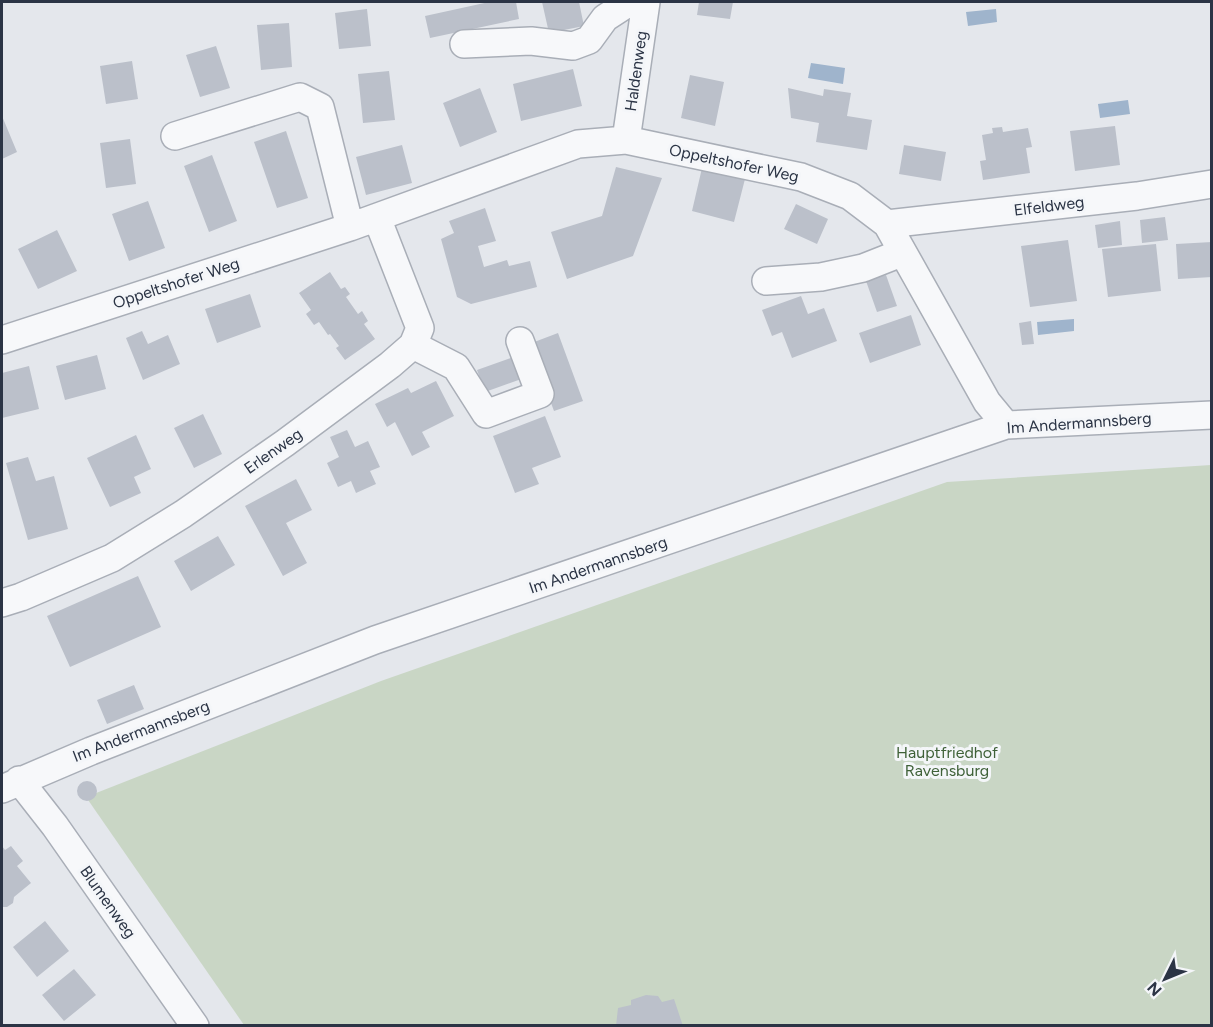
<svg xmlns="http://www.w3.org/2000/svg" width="1213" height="1027" font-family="Figtree,sans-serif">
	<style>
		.green { fill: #c9d6c5 }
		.water { fill: #9fb4cc }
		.building { fill: #bbc0ca }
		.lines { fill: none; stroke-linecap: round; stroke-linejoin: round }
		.minor-casing { stroke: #a9aeb7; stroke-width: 30 }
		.minor { stroke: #f7f8fa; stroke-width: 27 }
		.labels { text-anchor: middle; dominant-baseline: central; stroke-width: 6; stroke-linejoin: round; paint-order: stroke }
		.street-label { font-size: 16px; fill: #2b3445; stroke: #f4f6f9 }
		.park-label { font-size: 16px; fill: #3f6138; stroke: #f4f6f9 }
	</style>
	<rect width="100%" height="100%" fill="#e4e7ec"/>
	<path class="green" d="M 1211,465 L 1211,1025 L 244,1025 L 86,797 L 381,681 L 947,482 Z"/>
	<path class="water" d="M 996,9 L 997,22 L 968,26 L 966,12 Z
		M 811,63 L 845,68 L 843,84 L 808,78 Z
		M 1128,100 L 1130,114 L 1100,118 L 1098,104 Z
		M 1074,319 L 1074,331 L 1038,335 L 1037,322 Z"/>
	<path class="building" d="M 489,2 L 516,2 L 519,19 L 430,38 L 425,16 Z
		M 542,2 L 579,2 L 584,26 L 549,33 Z
		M 699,2 L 733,2 L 730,19 L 697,15 Z
		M 367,9 L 371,46 L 339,49 L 335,13 Z
		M 289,23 L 292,67 L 261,70 L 257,25 Z
		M 216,46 L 230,88 L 200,97 L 186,55 Z
		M 132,61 L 138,99 L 106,104 L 100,66 Z
		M 573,69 L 582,106 L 521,121 L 513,84 Z
		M 389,71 L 395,120 L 363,123 L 358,74 Z
		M 690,75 L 724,82 L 715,126 L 681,118 Z
		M 480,88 L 497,132 L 460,147 L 443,103 Z
		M 788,88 L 823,96 L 824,89 L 851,93 L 847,116 L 872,120 L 867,150 L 816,142 L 819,123 L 791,118 Z
		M 2,116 L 17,152 L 2,159 Z
		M 1115,126 L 1120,165 L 1075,171 L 1070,131 Z
		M 1002,127 L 1003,132 L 1028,128 L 1032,147 L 1026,148 L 1030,173 L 983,180 L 980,161 L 986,160 L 982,135 L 993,133 L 992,128 Z
		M 286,131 L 308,198 L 277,208 L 254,142 Z
		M 130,139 L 136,184 L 106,188 L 100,143 Z
		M 402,145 L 412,183 L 366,195 L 356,157 Z
		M 904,145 L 946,152 L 941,181 L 899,174 Z
		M 212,155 L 237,221 L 209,232 L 184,166 Z
		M 616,167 L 662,178 L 633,256 L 567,279 L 551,232 L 602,216 Z
		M 702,168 L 745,179 L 734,222 L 692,211 Z
		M 148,201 L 165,248 L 129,261 L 112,214 Z
		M 796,204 L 828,219 L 817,244 L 784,229 Z
		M 485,208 L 496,241 L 478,246 L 484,267 L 507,260 L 509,266 L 530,261 L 537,287 L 471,304 L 457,297 L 441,239 L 454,233 L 449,221 Z
		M 1165,217 L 1168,240 L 1142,243 L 1140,220 Z
		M 1120,221 L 1122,245 L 1098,248 L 1095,225 Z
		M 57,230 L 77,271 L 38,289 L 18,249 Z
		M 1068,240 L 1077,301 L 1030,307 L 1021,246 Z
		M 1212,242 L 1212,277 L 1178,279 L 1176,244 Z
		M 1156,244 L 1161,291 L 1108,297 L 1102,249 Z
		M 330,272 L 341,289 L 345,287 L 350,294 L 346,297 L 358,314 L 362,311 L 368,321 L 364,324 L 375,339 L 345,360 L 336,348 L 339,346 L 330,334 L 328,335 L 319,322 L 314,325 L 306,314 L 311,310 L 299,293 Z
		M 886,275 L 897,306 L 877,312 L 866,281 Z
		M 250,294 L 261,327 L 217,343 L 205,309 Z
		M 801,296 L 808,314 L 824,308 L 837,341 L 792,358 L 782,332 L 772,336 L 762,310 Z
		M 911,315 L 921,345 L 870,363 L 859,333 Z
		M 1031,321 L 1034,344 L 1022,345 L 1019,323 Z
		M 142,331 L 148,344 L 168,335 L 180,364 L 143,380 L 126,338 Z
		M 558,333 L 583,401 L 554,411 L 529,344 Z
		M 97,355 L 106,389 L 65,400 L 56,366 Z
		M 519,355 L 527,377 L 485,392 L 477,370 Z
		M 29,366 L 39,409 L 2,418 L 2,373 Z
		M 436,381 L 454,416 L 422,432 L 430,447 L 412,456 L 395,422 L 387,427 L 375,404 L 408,388 L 411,393 Z
		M 203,414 L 222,454 L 194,468 L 174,428 Z
		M 545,416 L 561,457 L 532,468 L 539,484 L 515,493 L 493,436 Z
		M 347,430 L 355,447 L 368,441 L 380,467 L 370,471 L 376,484 L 356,493 L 351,481 L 338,487 L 327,463 L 339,457 L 330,437 Z
		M 136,435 L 151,469 L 134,477 L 141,493 L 110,507 L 87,458 Z
		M 28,457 L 36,481 L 54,476 L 68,529 L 28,540 L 6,463 Z
		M 296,479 L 312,510 L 286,523 L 307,563 L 283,576 L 245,506 Z
		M 218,536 L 235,565 L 191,591 L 174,561 Z
		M 138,576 L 161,627 L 70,667 L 47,616 Z
		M 134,685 L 144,709 L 107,724 L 97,700 Z
		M77 791a10 10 0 1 1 20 0a10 10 0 1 1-20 0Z
		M 2,846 L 5,850 L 11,846 L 23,861 L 17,866 L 31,883 L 14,897 L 13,903 L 7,907 L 2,907 Z
		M 45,921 L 69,951 L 37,977 L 13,947 Z
		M 74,969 L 96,995 L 64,1021 L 42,995 Z
		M 646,995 L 658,996 L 662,1002 L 674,999 L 683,1026 L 616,1026 L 618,1008 L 631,1005 L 631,1000 Z"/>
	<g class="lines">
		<defs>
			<path id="minor" d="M 464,44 L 531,41 L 573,46 L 589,40 L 605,18 L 625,5 L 639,2
				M 175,136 L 300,97 L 320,107 L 350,227
				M 626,140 L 646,2
				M 887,224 L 1137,196 L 1212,184
				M 766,281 L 821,277 L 863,268 L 901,253
				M 2,340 L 350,227 L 578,144 L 626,140 L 801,177 L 850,196 L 887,224 L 987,402 L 1006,425
				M 413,345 L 456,367 L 486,414 L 540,394 L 520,341
				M 2,603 L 21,597 L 112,558 L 183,514 L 285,443 L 390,365 L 413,345 L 420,328 L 377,218
				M 19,780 L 55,826 L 195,1026
				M 2,789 L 91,751 L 375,640 L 1006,425 L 1212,415"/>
		</defs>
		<use href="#minor" class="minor-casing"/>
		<use href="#minor" class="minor"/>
	</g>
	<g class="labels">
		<g class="street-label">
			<text transform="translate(636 71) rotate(-82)">Haldenweg</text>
			<text transform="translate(734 163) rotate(12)">Oppeltshofer Weg</text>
			<text transform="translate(1049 206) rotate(-7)">Elfeldweg</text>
			<text transform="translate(176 283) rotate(-18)">Oppeltshofer Weg</text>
			<text transform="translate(1079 423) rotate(-4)">Im Andermannsberg</text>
			<text transform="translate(273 451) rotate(-35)">Erlenweg</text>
			<text transform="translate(598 565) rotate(-19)">Im Andermannsberg</text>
			<text transform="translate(141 731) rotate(-21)">Im Andermannsberg</text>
			<text transform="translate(108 902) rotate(55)">Blumenweg</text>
		</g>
		<g class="park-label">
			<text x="947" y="752">Hauptfriedhof<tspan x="947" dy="18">Ravensburg</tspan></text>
		</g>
	</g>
	<rect width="1213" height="1027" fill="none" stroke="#2b3445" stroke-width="6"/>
	<g transform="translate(1165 979) rotate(227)" stroke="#f4f6f9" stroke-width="4.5" paint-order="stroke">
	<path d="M0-4.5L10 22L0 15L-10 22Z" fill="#2b3445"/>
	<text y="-9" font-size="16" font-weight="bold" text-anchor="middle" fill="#2b3445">N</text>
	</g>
</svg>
